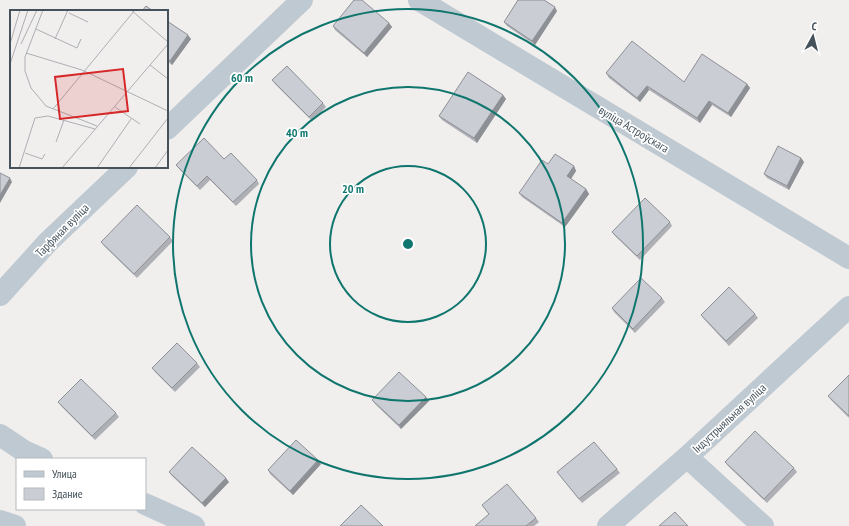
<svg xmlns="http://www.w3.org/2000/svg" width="849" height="526" font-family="'PT Sans Narrow',sans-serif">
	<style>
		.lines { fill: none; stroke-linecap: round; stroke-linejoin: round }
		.minor { stroke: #bec9d1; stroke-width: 22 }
		.wall { fill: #aeb0b5 }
		.shaded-wall { fill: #8d9094 }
		.building { fill: #cacdd3; stroke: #8d9094 }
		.ring { fill: none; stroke: #0f766e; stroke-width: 2 }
		.labels { text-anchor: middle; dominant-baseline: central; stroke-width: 3.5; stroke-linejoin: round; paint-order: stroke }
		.street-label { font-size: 12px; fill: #45525c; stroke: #fff }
		.inset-road { fill: none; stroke: #acb0b4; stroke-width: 1 }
		.view { fill: #d62828; fill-opacity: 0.15; stroke: #d62828; stroke-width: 2 }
		.inset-edge { fill: none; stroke: #45525c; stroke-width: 2 }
		.centre { fill: #0f766e; stroke: #fff; stroke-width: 2 }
		.ring-label { font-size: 12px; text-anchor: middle; font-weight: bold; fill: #0f766e; stroke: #fff; stroke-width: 3.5; stroke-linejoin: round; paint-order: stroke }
	</style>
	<rect width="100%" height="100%" fill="#f1eeee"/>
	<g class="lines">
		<path class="minor" d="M 419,0 L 849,258
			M 167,129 L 302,0
			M 0,295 L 48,242 L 127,167
			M 0,435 L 24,451 L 42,459
			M 687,457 L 763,526
			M 145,504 L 194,526
			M 0,521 L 15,526
			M 608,526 L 687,457 L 849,307"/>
	</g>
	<path class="wall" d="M 557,11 L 535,45 L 507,26 L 504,22 Z
		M 167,21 L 191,39 L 172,65 L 167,61 Z
		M 389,23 L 392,27 L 367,57 L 335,30 L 333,26 Z
		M 606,73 L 684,82 L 747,84 L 750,88 L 731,117 L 712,105 L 700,123 L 649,90 L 640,102 L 609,78 Z
		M 272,80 L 323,103 L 326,107 L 312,121 L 275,84 Z
		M 503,95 L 506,99 L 477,143 L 442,120 L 439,116 Z
		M 801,158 L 804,162 L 789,190 L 767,178 L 764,174 Z
		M 548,164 L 574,166 L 576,171 L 571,179 L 586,189 L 589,194 L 565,227 L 522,197 L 519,193 Z
		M 176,165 L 257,180 L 259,184 L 236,206 L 210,180 L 200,190 L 179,169 Z
		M 670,222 L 672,226 L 640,260 L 615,236 L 612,232 Z
		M 170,237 L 173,241 L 137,278 L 104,246 L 101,242 Z
		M 662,298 L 665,302 L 635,333 L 614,312 L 612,308 Z
		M 755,314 L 758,318 L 729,346 L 704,319 L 701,315 Z
		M 197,363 L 200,367 L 175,392 L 155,372 L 152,368 Z
		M 849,375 L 849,418 L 831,400 L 828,396 Z
		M 426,397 L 429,401 L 401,429 L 375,404 L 372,400 Z
		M 58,402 L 116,413 L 119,417 L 95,440 L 61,406 Z
		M 725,462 L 794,468 L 797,472 L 767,503 L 728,466 Z
		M 321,464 L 293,495 L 270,474 L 268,470 Z
		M 617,469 L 620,473 L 582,503 L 557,472 Z
		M 169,472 L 229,482 L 205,507 L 172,476 Z
		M 482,505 L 536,518 L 539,522 L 534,526 L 475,526 L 489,514 Z"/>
	<path class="shaded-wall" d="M 555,7 L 557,11 L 535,45 L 532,41 Z
		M 389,23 L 392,27 L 367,57 L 364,53 Z
		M 188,35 L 191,39 L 172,65 L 170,61 Z
		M 747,84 L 750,88 L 731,117 L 728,113 Z
		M 647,86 L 649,90 L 640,102 L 637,98 Z
		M 503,95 L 506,99 L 477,143 L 474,138 Z
		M 709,101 L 712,105 L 700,123 L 697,118 Z
		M 801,158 L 804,162 L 789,190 L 787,186 Z
		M 574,166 L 576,171 L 570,180 L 567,176 Z
		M 10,178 L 12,182 L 0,203 L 0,195 Z
		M 586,189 L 589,194 L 565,227 L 562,223 Z
		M 426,397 L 429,401 L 401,429 L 399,425 Z
		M 318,460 L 321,464 L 293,495 L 290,491 Z
		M 226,478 L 229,482 L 205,507 L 202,503 Z"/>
	<path class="building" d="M 354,0 L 362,0 L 389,23 L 364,53 L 333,26 Z
		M 518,0 L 544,0 L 555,7 L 532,41 L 504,22 Z
		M 146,6 L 153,11 L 142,11 Z
		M 167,21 L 188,35 L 170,61 L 167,59 Z
		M 632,41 L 684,82 L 702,54 L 747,84 L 728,113 L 709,101 L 697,118 L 647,86 L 637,98 L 606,73 Z
		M 287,66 L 323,103 L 309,117 L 272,80 Z
		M 468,72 L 503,95 L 474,138 L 439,116 Z
		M 204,138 L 224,159 L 231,153 L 257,180 L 233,202 L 207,176 L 197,186 L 176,165 Z
		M 778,146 L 801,158 L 787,186 L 764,174 Z
		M 555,154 L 574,166 L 567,176 L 586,189 L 562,223 L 519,193 L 542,160 L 548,164 Z
		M 0,173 L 10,178 L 0,195 Z
		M 645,198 L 670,222 L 637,256 L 612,232 Z
		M 137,205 L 170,237 L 134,274 L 101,242 Z
		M 641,278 L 662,298 L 633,329 L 612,308 Z
		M 729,287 L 755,314 L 726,341 L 701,315 Z
		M 177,343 L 197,363 L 172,388 L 152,368 Z
		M 399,372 L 426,397 L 399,425 L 372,400 Z
		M 849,375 L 849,416 L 828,396 Z
		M 81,379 L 116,413 L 92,436 L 58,402 Z
		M 755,431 L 794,468 L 764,499 L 725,462 Z
		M 296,440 L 318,460 L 290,491 L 268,470 Z
		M 594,442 L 617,469 L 579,499 L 557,472 Z
		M 192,447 L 226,478 L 202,503 L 169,472 Z
		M 507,484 L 536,518 L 526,526 L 475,526 L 489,514 L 482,505 Z
		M 361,505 L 383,526 L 340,526 Z
		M 675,512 L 688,526 L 659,526 Z"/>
	<g class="ring">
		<circle cx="408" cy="244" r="78"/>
		<circle cx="408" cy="244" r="157"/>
		<circle cx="408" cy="244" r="235"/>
	</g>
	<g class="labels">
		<g class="street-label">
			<text transform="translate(634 129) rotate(31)">вуліца Астроўскага</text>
			<text transform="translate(62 230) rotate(-45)">Тарфяная вуліца</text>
			<text transform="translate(729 418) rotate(-43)">Індустрыяльная вуліца</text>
		</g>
	</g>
	<g transform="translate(10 10)">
		<rect width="158" height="158" fill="#f1eeee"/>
		<path class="inset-road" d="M 33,0 L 15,47 L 15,61 L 21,78 L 36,96 L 87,116M 121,0 L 158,32M 59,3 L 78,12M 26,19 L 67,38 L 71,29M 45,29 L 58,0M 0,34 L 10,0M 11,34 L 27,0M 16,43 L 72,60 L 158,101M 0,54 L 18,0M 140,55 L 158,69M 105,97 L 130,114M 43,99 L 125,0M 46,132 L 54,110M 15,143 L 32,149 L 35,144M 9,158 L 25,108 L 38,106 L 85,119M 52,158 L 158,34M 87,158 L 121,109M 119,158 L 158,108M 145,158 L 158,140"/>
		<path class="view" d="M 113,59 L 118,101 L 50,109 L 45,67 Z"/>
		<rect width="158" height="158" class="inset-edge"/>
	</g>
	<circle cx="408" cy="244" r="6" class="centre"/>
	<g class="ring-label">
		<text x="242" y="82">60 m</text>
		<text x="297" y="137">40 m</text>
		<text x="353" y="193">20 m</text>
	</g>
	<rect x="16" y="458" width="130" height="52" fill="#ffffff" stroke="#b5babe"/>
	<rect x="24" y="471" width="20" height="6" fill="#bec9d1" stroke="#b5babe"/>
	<text x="52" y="478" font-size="12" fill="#45525c">Улица</text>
	<rect x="24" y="488" width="20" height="12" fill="#cacdd3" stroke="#b5babe"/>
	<text x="52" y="498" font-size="12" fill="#45525c">Здание</text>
	<g transform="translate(813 36) rotate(7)" stroke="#ffffff" stroke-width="3" paint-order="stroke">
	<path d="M0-3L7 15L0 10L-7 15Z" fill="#45525c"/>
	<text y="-6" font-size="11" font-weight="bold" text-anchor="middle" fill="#45525c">С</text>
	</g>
</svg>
